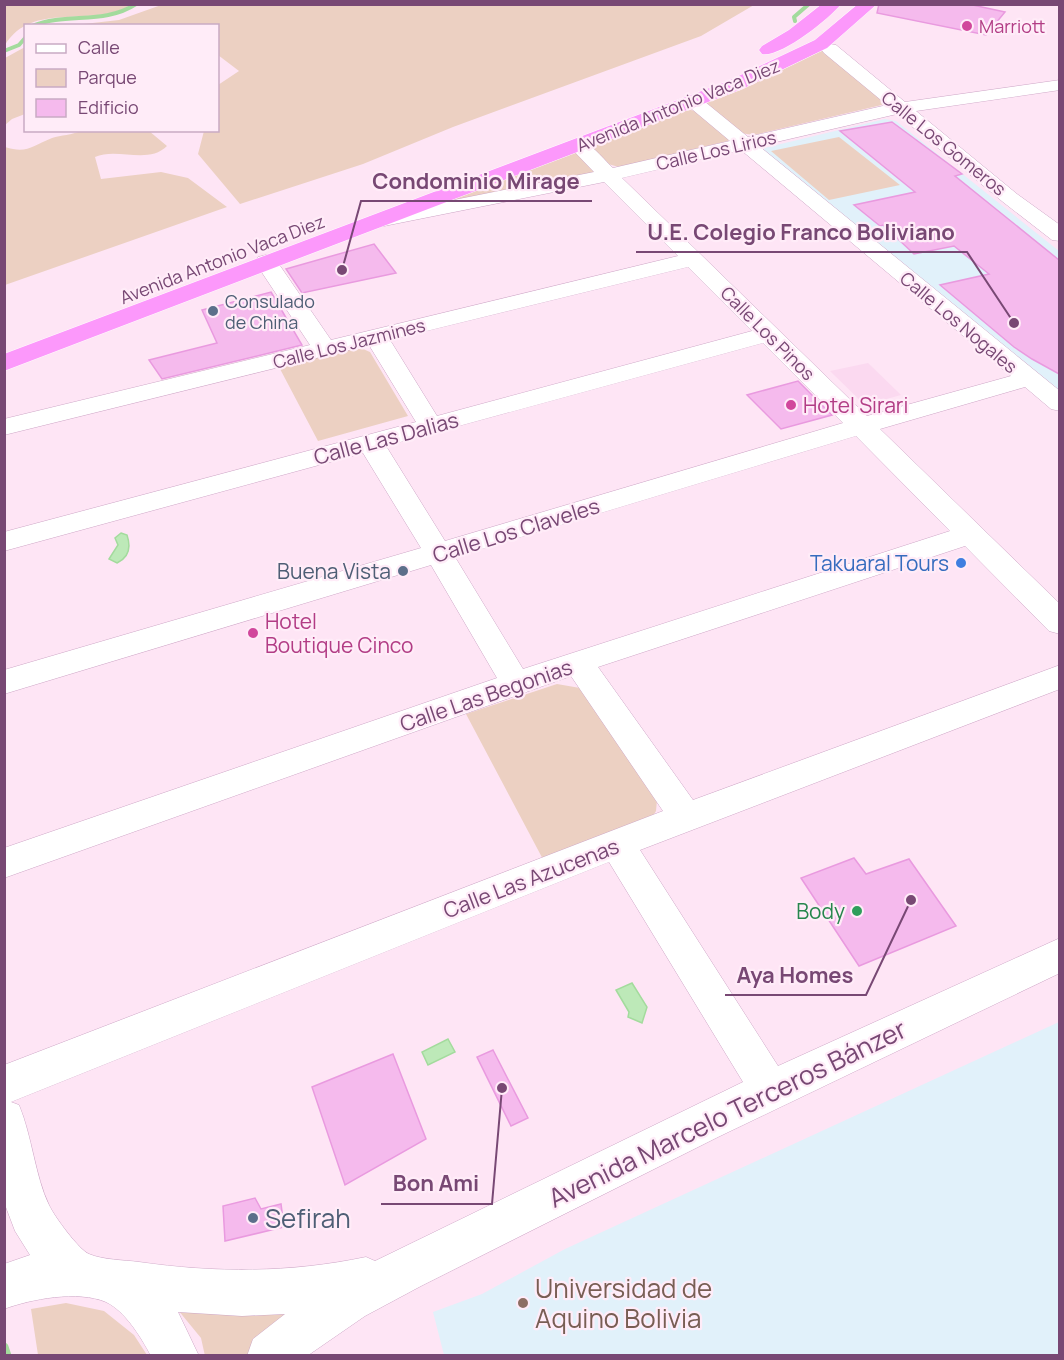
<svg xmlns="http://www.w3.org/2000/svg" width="1064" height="1360" font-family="Manrope,sans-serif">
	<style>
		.residential { fill: #fbd9f0 }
		.education { fill: #e1f1fa }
		.green { fill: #ecd0c2 }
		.water { fill: #bde9b8; stroke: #a3db9d; stroke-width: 1.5 }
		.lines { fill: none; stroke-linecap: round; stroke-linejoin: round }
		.stream-far1 { stroke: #a3db9d; stroke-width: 4 }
		.stream { stroke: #a3db9d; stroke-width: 9 }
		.building { fill: #f5baed; stroke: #e99adf; stroke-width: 1.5 }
		.minor-casing { stroke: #cea7c7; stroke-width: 1 }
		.highway-casing { stroke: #fff; stroke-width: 1 }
		.minor { fill: #fff; fill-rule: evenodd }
		.highway { fill: #fc98fb; fill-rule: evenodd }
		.hotel-dot { fill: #d1479c; stroke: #ffecf8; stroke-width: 2 }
		.service-dot { fill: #5c6f8a; stroke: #ffecf8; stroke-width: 2 }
		.shop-dot { fill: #3f7fe0; stroke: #ffecf8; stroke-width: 2 }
		.leisure-dot { fill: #2e9e5b; stroke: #ffecf8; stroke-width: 2 }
		.education-dot { fill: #8d6e63; stroke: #ffecf8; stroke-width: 2 }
		.labels { text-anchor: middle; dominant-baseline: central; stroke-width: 4.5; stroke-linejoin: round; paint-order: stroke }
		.far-hotel-label { font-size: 18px; fill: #b23c85; stroke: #ffecf8; text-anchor: start }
		.far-street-label { font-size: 18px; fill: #784874; stroke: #ffecf8 }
		.far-service-label { font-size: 18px; fill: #4e5e75; stroke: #ffecf8; text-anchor: start }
		.hotel-label { font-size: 21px; fill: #b23c85; stroke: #ffecf8; text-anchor: start }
		.street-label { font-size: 21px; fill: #784874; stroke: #ffecf8 }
		.shop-label { font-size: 21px; fill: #366cbe; stroke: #ffecf8; text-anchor: end }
		.service-label { font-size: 21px; fill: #4e5e75; stroke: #ffecf8; text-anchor: end }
		.leisure-label { font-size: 21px; fill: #27864d; stroke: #ffecf8; text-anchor: end }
		.near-street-label { font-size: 26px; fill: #784874; stroke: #ffecf8 }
		.near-service-label { font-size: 26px; fill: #4e5e75; stroke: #ffecf8; text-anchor: start }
		.near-education-label { font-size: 26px; fill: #785e54; stroke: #ffecf8; text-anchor: start }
		.leader { fill: none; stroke: #784874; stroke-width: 2 }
		.callout-dot { fill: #784874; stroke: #ffecf8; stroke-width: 2 }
		.callout-label { font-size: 22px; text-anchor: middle; font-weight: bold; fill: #784874; stroke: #ffecf8; stroke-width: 4.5; stroke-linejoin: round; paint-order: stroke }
	</style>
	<rect width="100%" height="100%" fill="#fee5f5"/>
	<path class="residential" d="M 868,363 L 901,395 L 865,405 L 830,371 Z"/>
	<path class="education" d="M 885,119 L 896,121 L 1059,251 L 1059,395 L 763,151 L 764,148 Z
		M 1059,1022 L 1059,1355 L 444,1355 L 433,1312 L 482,1294 L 565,1249 Z"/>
	<path class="green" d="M 5,4 L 131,4 L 131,5 C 90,29 33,0 5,45 Z
		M 164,4 L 754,4 L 754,5 L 701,36 L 453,127 L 363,164 L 240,204 L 198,154 L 204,131 L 218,130 L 218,85 L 239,71 L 218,55 L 218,26 L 75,25 L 119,20 Z
		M 25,47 L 25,114 L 12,119 L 5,125 L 5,58 Z
		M 823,49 L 886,104 L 754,135 L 740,133 L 704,102 Z
		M 686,109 L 695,111 L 729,139 L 728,141 L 619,167 L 608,164 L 591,149 L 595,144 Z
		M 81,131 L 149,131 L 167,146 C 148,165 117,147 95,157 L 101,179 L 161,172 L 188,178 L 227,207 L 5,285 L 5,147 C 27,154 32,146 52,138 C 61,135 72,135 81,131 Z
		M 839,137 L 900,185 L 829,200 L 771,151 Z
		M 573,152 L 578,152 L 596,172 L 422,211 Z
		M 351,349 L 363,349 L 370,352 L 408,416 L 318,441 L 279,367 Z
		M 557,684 L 580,688 L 657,800 L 656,811 L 650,821 L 546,865 L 466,714 Z
		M 66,1303 L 104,1311 L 134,1335 L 147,1355 L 38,1355 L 31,1309 Z
		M 178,1310 L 240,1316 L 291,1313 L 249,1355 L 205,1356 L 201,1338 Z"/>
	<path class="water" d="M 121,533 L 127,535 C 131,547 130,557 117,563 L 109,559 L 118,545 L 115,538 Z
		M 632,983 L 647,1007 L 642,1023 L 628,1017 L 629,1012 L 616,990 Z
		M 448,1039 L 455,1052 L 428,1065 L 422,1052 Z"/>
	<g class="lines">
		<path class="stream-far1" d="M 795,21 L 794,17 L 809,4
			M 32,26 C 67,12 104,25 136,4
			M 4,51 L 19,45 L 26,37"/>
		<path class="stream" d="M 4,1347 L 7,1356"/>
	</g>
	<path class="building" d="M 879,4 L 968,4 L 1005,12 L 986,35 L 877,13 Z
		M 892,122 L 962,174 L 955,176 L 1059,260 L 1059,374 L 1032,359 L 1014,347 L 940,285 L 989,274 L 954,246 L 914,254 L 883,225 L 880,226 L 854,205 L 915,192 L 840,131 Z
		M 374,244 L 396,273 L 302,293 L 286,269 Z
		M 271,292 L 302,345 L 162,379 L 149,360 L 217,343 L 202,310 Z
		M 798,381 L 832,415 L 781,429 L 747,395 Z
		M 854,858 L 866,874 L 909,859 L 956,926 L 859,966 L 801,878 Z
		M 493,1050 L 528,1118 L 511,1126 L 477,1057 Z
		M 393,1054 L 426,1139 L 345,1185 L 312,1087 Z
		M 255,1198 L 261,1209 L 281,1204 L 284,1227 L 225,1241 L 223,1206 Z"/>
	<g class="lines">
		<defs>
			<path id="minor" d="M 830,44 L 836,45 L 905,102 L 1060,80 L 1060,90 L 916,111 L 1017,194 L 1060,225 L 1060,241 L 1052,240 L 1003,202 L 897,114 L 759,146 L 1060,391 L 1060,411 L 1051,409 L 1025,387 L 880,429 L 1060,604 L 1060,634 L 1049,631 L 965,546 L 598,667 L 693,800 L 1060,665 L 1060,689 L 640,850 L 778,1066 L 1060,938 L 1060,973 L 718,1137 L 421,1286 L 365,1316 L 307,1356 L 247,1356 L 253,1339 L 285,1314 L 242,1316 L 178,1312 L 199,1356 L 151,1356 C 141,1337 125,1311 106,1302 C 78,1290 31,1299 4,1309 L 4,1264 L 30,1255 L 15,1231 L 4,1202 L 4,1065 L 663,811 L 571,676 L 4,878 L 4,848 L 497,678 L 431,565 L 4,694 L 4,670 L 421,548 L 363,453 L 4,551 L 4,532 L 416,422 L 369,345 L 4,435 L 4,419 L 310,345 L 255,262 L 258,257 L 266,255 L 274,257 L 331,340 L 678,256 L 604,182 L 374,228 L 367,226 L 363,222 L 367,218 L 374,216 L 594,172 L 568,145 L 571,141 C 588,137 601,157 613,168 L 730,141 L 687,105 L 684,101 L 687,97 L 699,97 L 748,137 L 887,105 L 824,53 L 821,49 L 824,45 ZM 741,150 L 1011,376 L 867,416 L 622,178 ZM 688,267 L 752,331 L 437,416 L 390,340 ZM 763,343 L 843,423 L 445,541 L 386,446 ZM 856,436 L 950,531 L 523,669 L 455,557 ZM 609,862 L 743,1082 L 375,1261 L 366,1257 C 290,1273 215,1273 139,1262 C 124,1260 103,1260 89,1254 C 79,1250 54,1216 49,1205 C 35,1176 32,1136 19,1105 L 11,1102 Z"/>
			<path id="highway" d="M 822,4 L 841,4 C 829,19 780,58 762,54 L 759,50 L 762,46 L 789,30 Z
				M 858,4 L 877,4 L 827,48 L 742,89 L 4,371 L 4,354 L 728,81 L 815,40 Z"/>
		</defs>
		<use href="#minor" class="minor-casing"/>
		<use href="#highway" class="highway-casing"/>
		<use href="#minor" class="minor"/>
		<use href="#highway" class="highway"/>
	</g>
	<g class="hotel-dot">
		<circle cx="967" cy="26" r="6"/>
		<circle cx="791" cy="405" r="6"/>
		<circle cx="253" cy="633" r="6"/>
	</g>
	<g class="service-dot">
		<circle cx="213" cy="311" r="6"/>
		<circle cx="403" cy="571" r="6"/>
		<circle cx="253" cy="1218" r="6"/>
	</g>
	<circle class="shop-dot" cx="961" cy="563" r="6"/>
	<circle class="leisure-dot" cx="857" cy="911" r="6"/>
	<circle class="education-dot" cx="523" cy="1303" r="6"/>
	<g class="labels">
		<g class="far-hotel-label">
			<text x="979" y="26">Marriott</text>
		</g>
		<g class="far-street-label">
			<text transform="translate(678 105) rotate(-22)">Avenida Antonio Vaca Diez</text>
			<text transform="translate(944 143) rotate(39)">Calle Los Gomeros</text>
			<text transform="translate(716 150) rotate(-13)">Calle Los Lirios</text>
			<text transform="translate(222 259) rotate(-21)">Avenida Antonio Vaca Diez</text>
			<text transform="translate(959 322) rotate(40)">Calle Los Nogales</text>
			<text transform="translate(768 333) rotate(45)">Calle Los Pinos</text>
			<text transform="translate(349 343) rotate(-14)">Calle Los Jazmines</text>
		</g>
		<g class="far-service-label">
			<text x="225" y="301">Consulado<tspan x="225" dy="21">de China</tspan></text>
		</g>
		<g class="hotel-label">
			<text x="803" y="405">Hotel Sirari</text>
			<text x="265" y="621">Hotel<tspan x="265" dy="24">Boutique Cinco</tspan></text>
		</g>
		<g class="street-label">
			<text transform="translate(386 438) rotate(-15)">Calle Las Dalias</text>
			<text transform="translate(516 530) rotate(-17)">Calle Los Claveles</text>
			<text transform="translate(486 695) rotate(-19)">Calle Las Begonias</text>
			<text transform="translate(531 878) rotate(-21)">Calle Las Azucenas</text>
		</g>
		<g class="shop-label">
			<text x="949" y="563">Takuaral Tours</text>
		</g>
		<g class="service-label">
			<text x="391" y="571">Buena Vista</text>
		</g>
		<g class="leisure-label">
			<text x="845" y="911">Body</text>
		</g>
		<g class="near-street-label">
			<text transform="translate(727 1113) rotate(-26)">Avenida Marcelo Terceros Bánzer</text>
		</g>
		<g class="near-service-label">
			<text x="265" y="1218">Sefirah</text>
		</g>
		<g class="near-education-label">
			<text x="535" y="1288">Universidad de<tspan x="535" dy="30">Aquino Bolivia</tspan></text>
		</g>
	</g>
	<path class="leader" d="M342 270L361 201H592M1014 323L967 252H636M911 900L866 995H725M502 1088L492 1204H381"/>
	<g class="callout-dot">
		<circle cx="342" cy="270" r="6"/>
		<circle cx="1014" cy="323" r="6"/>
		<circle cx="911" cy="900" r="6"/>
		<circle cx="502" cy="1088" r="6"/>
	</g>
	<g class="callout-label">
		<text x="476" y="189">Condominio Mirage</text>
		<text x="801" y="240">U.E. Colegio Franco Boliviano</text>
		<text x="795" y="983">Aya Homes</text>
		<text x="436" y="1191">Bon Ami</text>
	</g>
	<rect width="1064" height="1360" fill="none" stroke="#784874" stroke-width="12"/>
	<rect x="24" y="24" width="195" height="108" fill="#ffecf8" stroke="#c9aac3" stroke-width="1.5"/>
	<rect x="36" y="44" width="30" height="9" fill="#ffffff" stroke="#c9aac3" stroke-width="1.5"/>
	<text x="78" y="54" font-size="18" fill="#784874">Calle</text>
	<rect x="36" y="69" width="30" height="18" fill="#ecd0c2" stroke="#c9aac3" stroke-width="1.5"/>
	<text x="78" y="84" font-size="18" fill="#784874">Parque</text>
	<rect x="36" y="99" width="30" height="18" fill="#f5baed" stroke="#c9aac3" stroke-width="1.5"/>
	<text x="78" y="114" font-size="18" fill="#784874">Edificio</text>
</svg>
